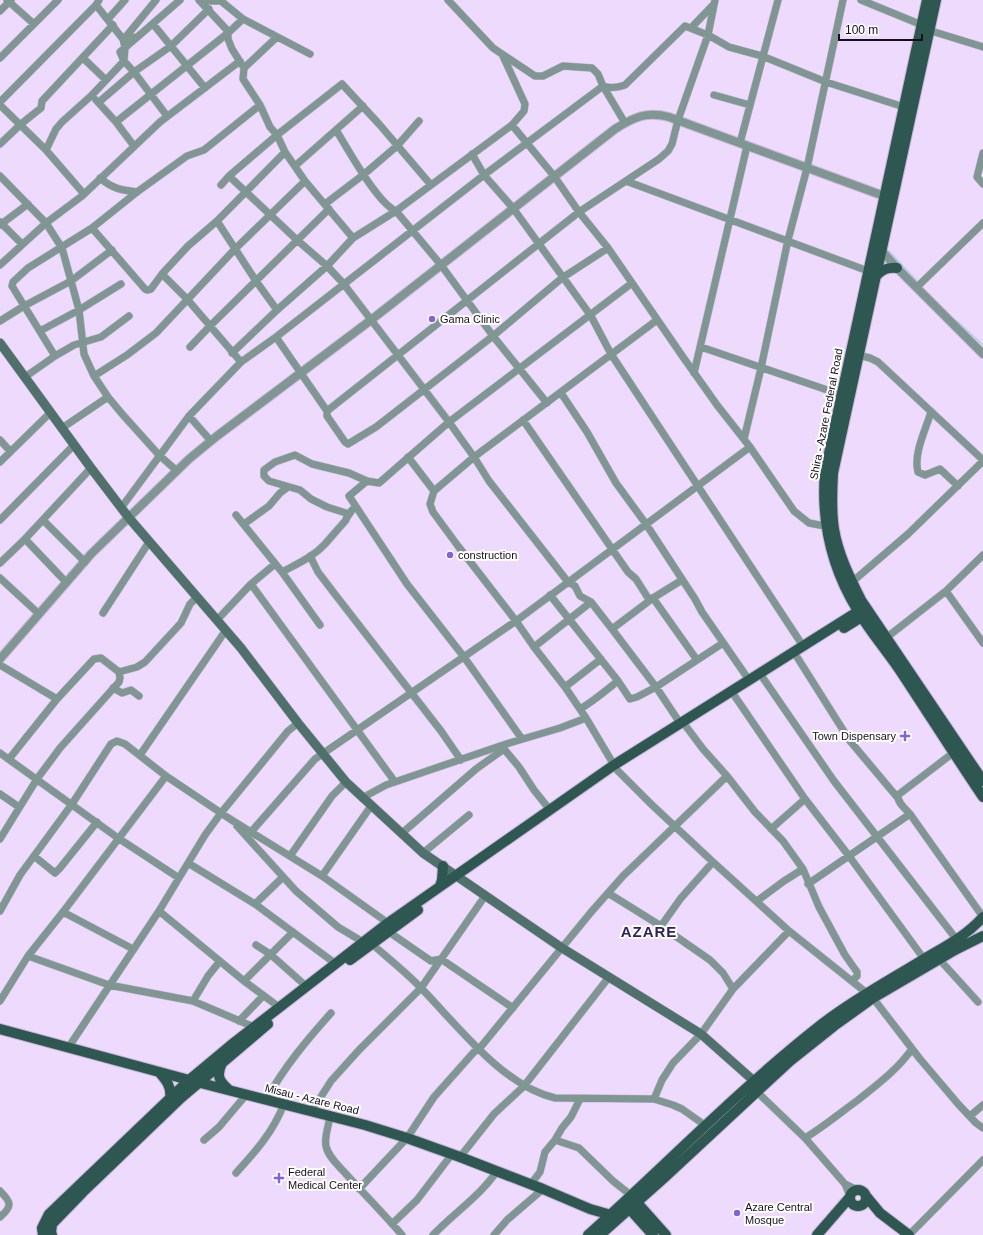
<svg xmlns="http://www.w3.org/2000/svg" width="983" height="1235" font-family="Arial,sans-serif">
	<style>
		.lines { fill: none; stroke-linecap: round; stroke-linejoin: round }
		.stream { stroke: #afd0f0; stroke-width: 1.5 }
		.minor-casing { stroke: #c6b5d4; stroke-width: 8 }
		.tertiary-casing { stroke: #c6b5d4; stroke-width: 10 }
		.secondary-casing { stroke: #c6b5d4; stroke-width: 10 }
		.primary-casing { stroke: #c6b5d4; stroke-width: 12 }
		.minor { stroke: #809692; stroke-width: 7 }
		.tertiary { stroke: #809692; stroke-width: 8 }
		.secondary { stroke: #50716b; stroke-width: 9 }
		.primary { stroke: #2d5750; stroke-width: 10 }
		.poi-dot { fill: #8063de; stroke: #fff; stroke-width: 1.5 }
		.labels { text-anchor: middle; dominant-baseline: central; stroke-width: 4; stroke-linejoin: round; paint-order: stroke }
		.poi-label { font-size: 11px; fill: #160f1b; stroke: #fff; text-anchor: start }
		.street-label { font-size: 11px; fill: #160f1b; stroke: #fff }
		.district-label { font-size: 15px; font-weight: bold; letter-spacing: 1px; fill: #30225c; stroke: #fff }
	</style>
	<rect width="100%" height="100%" fill="#eddafc"/>
	<g class="lines">
		<path class="stream" d="M 889,251 L 917,281
			M 957,321 L 983,345"/>
		<defs>
			<path id="minor" d="M 7,0 L 34,24
				M 99,0 L 96,5 L 123,39
				M 199,0 L 226,29 L 228,33 L 228,39 L 232,49 L 244,68 L 243,79 L 260,105 L 270,127 L 277,135 L 285,152 L 305,181 L 353,238
				M 861,0 L 922,25 L 928,30 L 983,47
				M 201,1 L 221,1 L 243,19 L 310,54
				M 0,11 L 11,0
				M 108,19 L 125,0
				M 153,24 L 205,88
				M 691,28 L 714,4
				M 124,39 L 156,0
				M 0,58 L 58,0
				M 83,58 L 106,80
				M 244,68 L 277,37
				M 714,95 L 750,105
				M 96,100 L 116,122 L 134,146
				M 0,102 L 96,5
				M 99,102 L 134,72 L 171,46 L 209,9
				M 0,105 L 46,150 L 84,194
				M 167,116 L 134,72 L 124,61 L 120,52 L 180,0
				M 116,122 L 228,33 L 243,19
				M 625,123 L 603,86 C 611,89 617,88 625,85 L 685,26 L 708,35 L 729,47 L 762,56 L 826,82 L 904,107
				M 512,125 L 554,176 L 579,212 L 608,248 L 683,357 L 717,405 L 750,447 L 794,511 L 809,523 L 830,527
				M 336,130 C 348,149 377,203 396,211 L 441,265 L 493,336 L 547,403
				M 740,143 L 778,0
				M 0,144 L 21,124 L 41,108 L 42,101 L 113,25
				M 46,150 L 56,129 L 62,122 L 92,95 L 124,61 L 125,48 L 123,39 L 137,37
				M 983,153 L 977,177 L 983,184
				M 472,154 L 484,175 L 513,208 L 591,316 L 611,354 L 803,646
				M 295,166 L 363,106
				M 0,176 L 46,223 L 62,248 L 79,310 L 84,354 L 94,376 L 108,397 L 123,415 L 159,455 L 177,471
				M 229,176 L 297,240 L 327,266 L 343,283 L 449,422 L 474,457 L 489,481 L 568,582 L 575,586 L 580,596 L 591,602 L 612,629 L 656,687 L 680,723
				M 100,178 C 113,189 121,190 137,192
				M 626,181 L 868,271
				M 221,185 L 229,176 L 277,135 L 342,84 L 379,124 L 431,185
				M 325,204 L 363,175 L 397,146 L 419,121
				M 217,221 L 256,281 L 277,310
				M 0,222 L 22,244
				M 0,225 L 28,204
				M 92,228 L 145,289 L 147,290 L 151,289 L 162,274 L 188,246 L 217,221 L 285,152
				M 0,265 L 46,223 L 82,196 L 160,122 L 240,61
				M 162,274 L 187,299 L 241,362
				M 917,287 L 983,223
				M 0,321 L 24,306 L 71,281 L 112,250
				M 40,331 L 79,310 L 121,284
				M 276,337 L 327,411 L 327,416 L 345,442 L 348,444 L 376,427 L 493,336 L 562,278 L 608,248
				M 190,347 L 210,326 L 329,209
				M 701,347 L 842,395
				M 232,353 L 277,310 L 327,266 L 353,238 L 396,211 L 512,125 L 524,111 L 525,104 L 503,56
				M 858,355 L 870,358 L 878,362 L 983,460
				M 55,356 L 12,286 L 13,282 L 28,268 L 92,228 L 137,192 L 187,156 L 204,150 L 260,105
				M 694,373 L 747,146
				M 94,376 L 127,355 L 156,333 L 235,249 L 305,181
				M 25,377 L 55,356 L 74,345 L 101,337 L 129,316
				M 561,393 L 587,432 L 616,483 L 646,524 L 695,599 L 702,612 L 749,680
				M 327,411 L 579,212 L 659,159 L 668,151 L 672,144 L 678,120 L 708,35 L 715,0
				M 931,412 C 926,429 913,454 918,472 L 925,475 L 940,469 L 958,486
				M 189,416 L 211,441
				M 523,420 L 621,562 L 628,572 L 636,579 L 648,598 L 653,598 L 697,660
				M 62,428 L 108,397
				M 744,439 L 761,368 L 788,240 L 807,168 L 843,0
				M 0,440 L 10,451
				M 408,457 L 434,491
				M 0,462 L 51,412
				M 367,481 L 349,496 L 407,584 L 464,657 L 522,739
				M 121,508 L 189,416 L 241,362 L 276,337 L 484,175 L 603,86 L 598,74 L 592,68 L 563,66 L 543,76 L 535,76 L 493,48 L 448,0
				M 349,514 L 327,507 L 311,499 L 300,490 L 269,481 L 264,476 L 264,470 L 275,462 L 295,455 L 312,464 L 349,473 L 367,481 L 379,483 L 449,422 L 632,283
				M 236,515 L 282,572 L 320,625
				M 0,520 L 74,445
				M 43,520 L 85,562
				M 244,524 L 269,506 L 280,493 L 288,487
				M 25,539 L 66,582
				M 310,556 L 318,572 L 334,593 L 441,731 L 461,760
				M 0,563 L 25,539 L 91,468
				M 282,572 C 297,564 313,557 325,544 C 332,536 339,528 346,520 L 346,519 L 352,510
				M 0,578 L 39,614
				M 852,582 L 908,534 L 983,461
				M 251,584 L 395,782
				M 946,591 L 983,643
				M 550,595 L 618,681 L 630,699 L 637,697 L 656,687 L 723,643
				M 103,613 L 149,542
				M 217,620 L 251,584 L 275,564
				M 612,629 L 653,598 L 682,580
				M 886,638 L 946,591 L 983,555
				M 534,647 L 591,602
				M 797,657 L 850,741 L 897,797
				M 0,665 L 57,699
				M 119,672 L 137,667 L 145,662 L 181,623 L 190,604 L 197,597
				M 763,678 L 834,781 L 957,940
				M 565,687 L 601,659
				M 113,688 L 122,693 L 131,690 L 139,696
				M 734,695 L 805,799 L 849,856 L 924,959
				M 580,709 C 594,701 605,691 618,681
				M 685,725 L 703,749 L 727,776 L 755,812 L 783,841 L 803,869 L 819,907 L 845,955 L 857,972 L 857,976 L 852,981
				M 504,749 L 519,767 L 534,790 L 550,810
				M 0,753 L 118,838 L 179,878
				M 953,753 L 898,795 C 897,803 905,808 910,814 L 983,917
				M 140,755 L 226,630
				M 614,765 L 586,718 L 565,687 L 534,647 L 516,621 L 458,546 L 433,512 L 430,504 L 434,491 L 474,457 L 657,320
				M 617,770 L 651,804 L 713,862 L 789,931 L 873,998 L 920,1059 L 959,1105 L 976,1123 L 983,1128
				M 0,794 L 19,807
				M 362,798 L 386,785 L 506,744 L 560,728 L 586,718
				M 237,826 L 296,891 L 338,927 L 363,942
				M 771,829 L 805,799
				M 251,832 L 315,759 L 516,621 L 750,447
				M 401,834 L 476,769 L 504,749 L 505,745
				M 0,839 L 37,779 L 60,748 L 119,682 L 120,678 L 119,672 L 101,658 L 94,659 L 57,699 L 9,759
				M 423,853 L 469,815
				M 34,856 L 55,873 L 60,868 L 97,822
				M 290,856 L 332,796 L 346,782
				M 188,863 L 255,904 L 336,964
				M 322,876 L 371,806
				M 808,884 L 910,814
				M 608,893 L 661,926 L 710,960 L 723,973 L 733,989
				M 757,901 L 784,881 L 803,869
				M 255,904 L 283,877
				M 0,911 L 20,875 L 72,804 L 111,744 L 117,741 L 125,744 L 166,776 L 230,819 L 322,876 L 388,923
				M 159,911 L 244,981 L 279,1007
				M 63,912 L 133,949
				M 661,926 L 681,898 L 713,862
				M 389,932 L 431,961 L 441,959 L 513,1008
				M 372,944 C 389,959 407,973 422,989 C 459,1027 503,1086 555,1098 L 654,1099 L 673,1105 L 682,1109 L 706,1126
				M 256,945 L 270,954 L 306,986
				M 28,956 L 109,985 L 193,1001 L 254,1027
				M 939,959 L 978,1002
				M 244,981 L 293,932
				M 0,1001 L 28,956 L 63,912 L 166,776
				M 193,1001 L 208,976 L 220,961
				M 239,1021 L 263,996
				M 68,1048 L 159,911 L 205,835 L 221,813 L 288,731 L 298,723
				M 755,1090 L 805,1138 L 845,1184 L 850,1196
				M 654,1099 L 662,1080 L 673,1063 L 701,1034 L 733,989 L 789,931
				M 266,1100 C 284,1067 307,1040 331,1013
				M 312,1111 L 331,1081 L 359,1050 L 421,988 L 485,896
				M 330,1116 C 329,1125 324,1137 326,1146 C 328,1157 339,1166 346,1174 C 364,1194 384,1214 402,1235
				M 970,1116 L 983,1105
				M 805,1138 C 823,1127 840,1113 858,1100 C 878,1084 897,1070 912,1049
				M 204,1140 L 219,1127 L 246,1095
				M 555,1140 L 579,1148 L 613,1181 L 632,1196
				M 460,1157 L 494,1114 L 524,1086 L 609,977
				M 236,1173 C 256,1151 273,1132 284,1104
				M 531,1184 L 540,1172 L 545,1152 L 555,1140 L 562,1128 L 571,1117 L 580,1099
				M 845,1184 L 857,1190
				M 359,1189 L 407,1138 L 434,1097 L 474,1052 L 479,1049 L 592,911 L 623,876 L 727,776
				M 0,1191 C 11,1202 13,1206 0,1217
				M 392,1224 L 417,1200 L 452,1154
				M 433,1235 C 454,1213 480,1196 497,1171
				M 494,1235 L 507,1220 L 543,1189
				M 909,1235 L 983,1160"/>
			<path id="tertiary" d="M 881,250 L 897,268 L 983,354
				M 0,659 L 91,554 L 189,459 L 217,436 L 371,320 L 615,129 C 634,117 647,111 669,117 L 884,196"/>
			<path id="secondary" d="M 0,343 L 91,468 L 129,518 L 241,648 L 298,723 L 346,782 L 423,853 L 562,948 L 701,1034 L 754,1081"/>
			<path id="primary" d="M 927,0 L 825,472 C 821,521 832,569 858,611 C 871,633 889,653 903,675 C 930,716 956,757 983,797
				M 936,0 L 833,473 C 832,491 831,510 834,529 C 838,554 850,578 861,600 L 983,781
				M 875,277 C 881,270 887,267 897,268
				M 844,628 L 868,613
				M 440,886 L 442,880 L 443,866
				M 350,960 L 418,910
				M 0,1029 L 189,1080 L 365,1125 L 407,1138 L 460,1157 L 543,1189 L 590,1209 L 611,1215
				M 222,1063 C 216,1076 219,1081 229,1090
				M 159,1072 C 166,1080 172,1087 170,1098
				M850 1198a8 8 0 1 1 16 0a8 8 0 1 1-16 0Z
				M 866,1196 L 880,1213 L 909,1235
				M 633,1198 L 666,1235
				M 625,1204 L 653,1235
				M 43,1235 L 42,1228 L 49,1214 L 189,1080 L 231,1045 L 388,923 L 614,765 L 865,607
				M 52,1235 L 51,1233 L 52,1224 L 83,1192 L 181,1098 L 268,1024
				M 588,1235 C 666,1165 739,1089 822,1024 C 854,999 890,980 924,959 C 946,946 966,936 983,917
				M 600,1235 L 664,1178 L 790,1061 L 834,1026 L 873,998 L 955,950 L 983,936
				M 817,1235 L 850,1197"/>
		</defs>
		<use href="#minor" class="minor-casing"/>
		<use href="#tertiary" class="tertiary-casing"/>
		<use href="#secondary" class="secondary-casing"/>
		<use href="#primary" class="primary-casing"/>
		<use href="#minor" class="minor"/>
		<use href="#tertiary" class="tertiary"/>
		<use href="#secondary" class="secondary"/>
		<use href="#primary" class="primary"/>
	</g>
	<g class="poi-dot">
		<circle cx="432" cy="319" r="4"/>
		<circle cx="450" cy="555" r="4"/>
		<path d="M903 730h4v4h4v4h-4v4h-4v-4h-4v-4h4z"/>
		<path d="M277 1172h4v4h4v4h-4v4h-4v-4h-4v-4h4z"/>
		<circle cx="737" cy="1213" r="4"/>
	</g>
	<g class="labels">
		<g class="poi-label">
			<text x="440" y="319">Gama Clinic</text>
			<text x="458" y="555">construction</text>
			<text x="896" y="736" text-anchor="end">Town Dispensary</text>
			<text x="288" y="1172">Federal<tspan x="288" dy="13">Medical Center</tspan></text>
			<text x="745" y="1207">Azare Central<tspan x="745" dy="13">Mosque</tspan></text>
		</g>
		<g class="street-label">
			<text transform="translate(826 414) rotate(-79)">Shira - Azare Federal Road</text>
			<text transform="translate(312 1099) rotate(14)">Misau - Azare Road</text>
		</g>
		<g class="district-label">
			<text x="649" y="931">AZARE</text>
		</g>
	</g>
	<path d="M839 34v6h83v-6" fill="none" stroke="#160f1b" stroke-width="2"/>
	<text x="845" y="34" font-size="12" fill="#160f1b" stroke="#ffffff" stroke-width="3" paint-order="stroke">100 m</text>
</svg>
